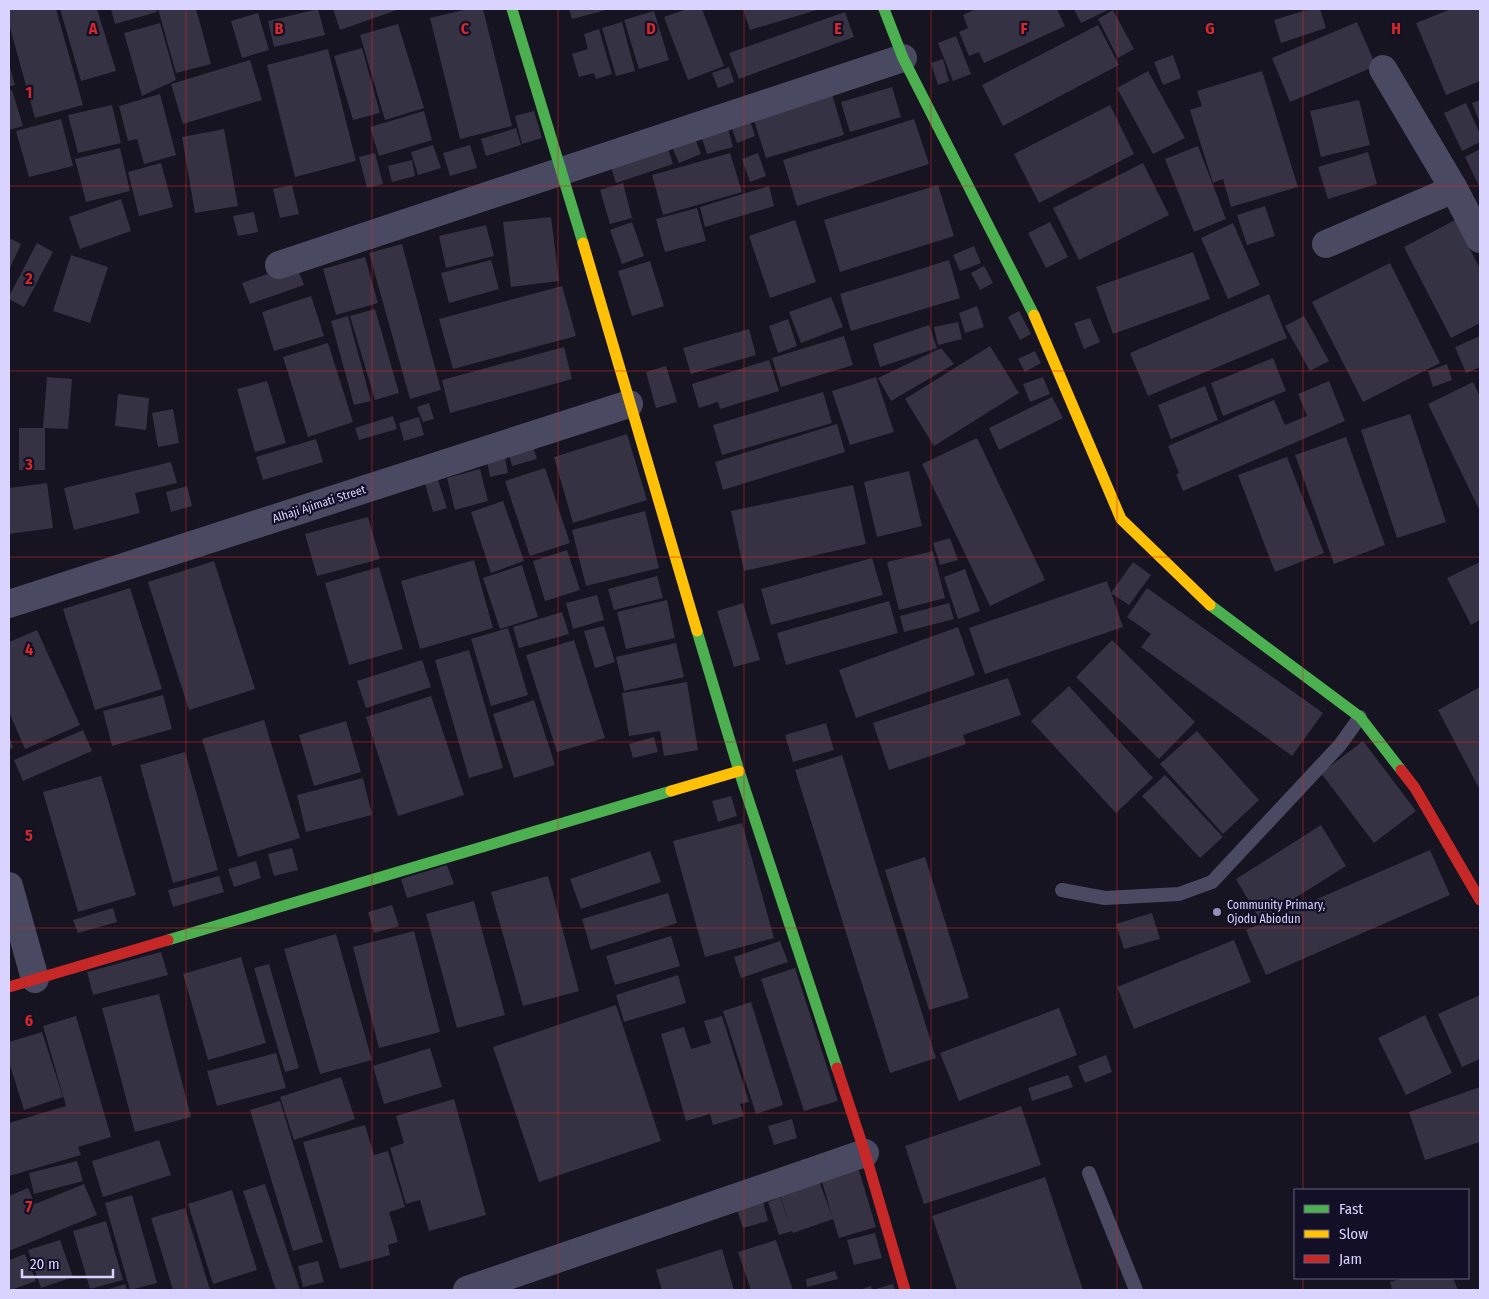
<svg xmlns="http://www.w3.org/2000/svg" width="1489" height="1299" font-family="'Fira Sans Condensed',sans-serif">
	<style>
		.building { fill: #343243 }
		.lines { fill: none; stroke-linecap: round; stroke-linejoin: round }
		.lane { stroke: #4a4962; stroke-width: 14 }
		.street { stroke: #4a4962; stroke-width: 28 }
		.fast { stroke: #4caf50; stroke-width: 11 }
		.slow { stroke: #ffc107; stroke-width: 11 }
		.jam { stroke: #c62828; stroke-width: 11 }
		.grid { fill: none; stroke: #d62828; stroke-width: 1; stroke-opacity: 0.55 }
		.poi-dot { fill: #9591b1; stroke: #130f26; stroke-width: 2 }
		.labels { text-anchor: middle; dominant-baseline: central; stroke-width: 4.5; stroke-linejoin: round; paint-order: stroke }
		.street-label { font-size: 12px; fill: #d9d4ff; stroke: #130f26 }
		.poi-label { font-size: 12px; fill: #d9d4ff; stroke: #130f26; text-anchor: start }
		.grid-label { font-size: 16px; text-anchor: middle; font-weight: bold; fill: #d62828; stroke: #130f26; stroke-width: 4.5; stroke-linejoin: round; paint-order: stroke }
	</style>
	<rect width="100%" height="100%" fill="#161421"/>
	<path class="building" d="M 9,9 L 56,9 L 83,105 L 35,118 L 9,24 Z
		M 60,9 L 97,9 L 116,71 L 81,81 Z
		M 111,9 L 156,9 L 157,12 L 115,24 Z
		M 158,9 L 196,9 L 211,64 L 176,73 Z
		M 318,9 L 325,35 L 274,47 L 268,21 Z
		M 333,9 L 400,9 L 340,30 Z
		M 468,9 L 483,9 L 512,126 L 460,139 L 430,18 Z
		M 569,9 L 610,9 L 572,19 Z
		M 687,9 L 702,9 L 724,66 L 688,80 L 664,17 Z
		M 743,9 L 820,9 L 750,30 Z
		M 976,9 L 1057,9 L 1065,26 L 984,63 L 979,52 L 969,56 L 959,32 L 968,28 L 963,15 Z
		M 1074,9 L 1110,9 L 1081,23 Z
		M 1310,9 L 1320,9 L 1326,28 L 1281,43 L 1274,20 Z
		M 1451,9 L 1480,9 L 1480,81 L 1446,95 L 1416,23 Z
		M 1113,10 L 1134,49 L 1118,58 L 1098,19 Z
		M 654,11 L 669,60 L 639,69 L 624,20 Z
		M 845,12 L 854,37 L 739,79 L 729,53 Z
		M 258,13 L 269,50 L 242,58 L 231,21 Z
		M 622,22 L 635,71 L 616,76 L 602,28 Z
		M 1357,22 L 1376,66 L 1290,102 L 1272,58 Z
		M 160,23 L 176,80 L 142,96 L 124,33 Z
		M 398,24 L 424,108 L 385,120 L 360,35 Z
		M 1098,25 L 1119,65 L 1003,126 L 982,85 Z
		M 599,29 L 612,74 L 596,79 L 594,73 L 579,77 L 572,54 L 588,49 L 584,34 Z
		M 956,36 L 971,74 L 953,81 L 938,43 Z
		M 362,48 L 380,113 L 353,120 L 334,56 Z
		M 328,49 L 356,161 L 295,177 L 267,65 Z
		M 1173,55 L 1181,78 L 1163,85 L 1154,62 Z
		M 943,59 L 949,81 L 938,85 L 931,63 Z
		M 250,60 L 262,100 L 183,124 L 171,84 Z
		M 9,64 L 15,85 L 9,87 Z
		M 729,67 L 734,82 L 718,88 L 712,73 Z
		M 1148,71 L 1185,138 L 1153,154 L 1117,88 Z
		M 1262,71 L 1298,187 L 1231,207 L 1223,179 L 1213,183 L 1190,110 L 1202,106 L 1197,91 Z
		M 892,87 L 901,117 L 850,132 L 841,102 Z
		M 12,90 L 23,126 L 9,130 L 9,91 Z
		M 160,94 L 176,155 L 144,164 L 137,139 L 128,141 L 119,106 Z
		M 832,94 L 844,135 L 766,158 L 753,117 Z
		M 1359,100 L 1370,145 L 1321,157 L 1310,111 Z
		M 1480,100 L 1480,123 L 1472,103 Z
		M 1466,103 L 1480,134 L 1480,142 L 1462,151 L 1444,113 Z
		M 112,105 L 121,143 L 78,153 L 68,115 Z
		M 1110,105 L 1134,154 L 1039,203 L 1014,154 Z
		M 424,111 L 432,140 L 379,156 L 370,127 Z
		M 534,111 L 542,138 L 522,144 L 515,116 Z
		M 749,117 L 755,136 L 737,143 L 730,123 Z
		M 61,119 L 73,166 L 29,177 L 16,131 Z
		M 914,119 L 929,164 L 797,206 L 783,160 Z
		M 726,121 L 733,147 L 707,154 L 699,129 Z
		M 516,128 L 521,145 L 486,156 L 481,139 Z
		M 224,129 L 238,206 L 195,213 L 182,137 Z
		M 695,138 L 701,154 L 679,163 L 672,147 Z
		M 665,139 L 673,164 L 616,183 L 608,158 Z
		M 433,145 L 441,168 L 418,175 L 411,152 Z
		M 470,145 L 477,168 L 450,176 L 443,153 Z
		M 1198,146 L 1226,219 L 1194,232 L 1165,159 Z
		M 120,148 L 130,191 L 86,202 L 75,159 Z
		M 1480,149 L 1480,188 L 1465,157 Z
		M 1368,152 L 1377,184 L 1328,199 L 1318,167 Z
		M 375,153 L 383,184 L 367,188 L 359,157 Z
		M 730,153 L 742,192 L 663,215 L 652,175 Z
		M 758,153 L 766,176 L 750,182 L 742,159 Z
		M 412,160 L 415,176 L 392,182 L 388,166 Z
		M 161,163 L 173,207 L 139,216 L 128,172 Z
		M 1143,163 L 1169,215 L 1079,260 L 1053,208 Z
		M 623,183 L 632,218 L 610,224 L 600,190 Z
		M 292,185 L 299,214 L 280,218 L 273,189 Z
		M 938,185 L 954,236 L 840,272 L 824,220 Z
		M 769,186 L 774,206 L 705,227 L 700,207 Z
		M 121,199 L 131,231 L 80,249 L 69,217 Z
		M 1265,206 L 1275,236 L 1247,245 L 1237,215 Z
		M 697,208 L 706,241 L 665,252 L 656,219 Z
		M 254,212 L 258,232 L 238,236 L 233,216 Z
		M 551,217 L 559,281 L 511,287 L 503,222 Z
		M 795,220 L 816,282 L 770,298 L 749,236 Z
		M 1455,220 L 1480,269 L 1480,323 L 1451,338 L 1404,247 Z
		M 632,222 L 644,256 L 622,264 L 610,230 Z
		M 1050,222 L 1068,257 L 1046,268 L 1028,233 Z
		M 1233,223 L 1260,285 L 1228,299 L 1201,238 Z
		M 486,225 L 494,256 L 446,268 L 439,236 Z
		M 9,238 L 21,244 L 9,270 Z
		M 37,243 L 53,252 L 24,307 L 9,299 L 9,296 Z
		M 402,244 L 441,390 L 410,399 L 369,253 Z
		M 974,246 L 981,263 L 960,271 L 953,255 Z
		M 1193,252 L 1210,299 L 1113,334 L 1096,287 Z
		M 71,255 L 108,267 L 90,323 L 53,311 Z
		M 365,257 L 378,303 L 336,315 L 323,269 Z
		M 491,260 L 499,289 L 449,303 L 441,273 Z
		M 949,260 L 960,298 L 851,331 L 840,294 Z
		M 650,261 L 664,306 L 632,316 L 618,271 Z
		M 1390,263 L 1440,363 L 1363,402 L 1312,302 Z
		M 296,264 L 304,285 L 250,304 L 242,283 Z
		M 984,266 L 993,283 L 980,290 L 971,273 Z
		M 562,286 L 576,336 L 453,369 L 439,319 Z
		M 1269,294 L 1287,338 L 1148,396 L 1130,353 Z
		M 311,296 L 324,336 L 274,351 L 262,312 Z
		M 831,297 L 843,327 L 801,343 L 789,312 Z
		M 977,306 L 984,327 L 965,333 L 959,313 Z
		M 375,309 L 399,393 L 375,400 L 350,316 Z
		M 1019,311 L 1031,334 L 1020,340 L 1008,317 Z
		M 348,316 L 371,401 L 354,405 L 331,321 Z
		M 1304,316 L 1329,361 L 1310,371 L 1285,326 Z
		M 1090,318 L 1100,342 L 1084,349 L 1074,323 Z
		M 788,319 L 797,346 L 778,353 L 769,326 Z
		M 958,322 L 962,339 L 938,345 L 934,327 Z
		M 929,325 L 937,348 L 880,367 L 873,344 Z
		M 749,329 L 756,355 L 691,374 L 683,348 Z
		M 844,336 L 853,365 L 781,387 L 772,358 Z
		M 1480,336 L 1480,367 L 1466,373 L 1455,347 Z
		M 328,343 L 353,422 L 308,437 L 283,357 Z
		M 990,346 L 1019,393 L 934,446 L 905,399 Z
		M 564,347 L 572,379 L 450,413 L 442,380 Z
		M 941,348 L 954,364 L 891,401 L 878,378 Z
		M 1035,351 L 1041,363 L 1025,372 L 1018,359 Z
		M 1273,358 L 1286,391 L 1223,416 L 1211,383 Z
		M 769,360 L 779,391 L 720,409 L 718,402 L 699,408 L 692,384 Z
		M 1447,364 L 1452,380 L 1433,387 L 1428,371 Z
		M 666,366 L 677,402 L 656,408 L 646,372 Z
		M 47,377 L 72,379 L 68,429 L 45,428 L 45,470 L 19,470 L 19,428 L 43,428 Z
		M 876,377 L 894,432 L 850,445 L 832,391 Z
		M 1043,377 L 1050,394 L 1030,402 L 1023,384 Z
		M 267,381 L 286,443 L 255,452 L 237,389 Z
		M 1329,381 L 1345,421 L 1183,491 L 1176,474 L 1179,473 L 1168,446 L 1274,400 L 1285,425 L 1307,416 L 1298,394 Z
		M 1473,382 L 1480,397 L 1480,511 L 1428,404 Z
		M 1205,386 L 1218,420 L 1171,439 L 1158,405 Z
		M 823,392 L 832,423 L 722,455 L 713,425 Z
		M 118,394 L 149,398 L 146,430 L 115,426 Z
		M 1052,397 L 1063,418 L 999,450 L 989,428 Z
		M 429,403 L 434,419 L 423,422 L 417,407 Z
		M 173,409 L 179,443 L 158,447 L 152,413 Z
		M 1410,414 L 1446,522 L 1397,538 L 1361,430 Z
		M 393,416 L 397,429 L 359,440 L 355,428 Z
		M 419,417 L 424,435 L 404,441 L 399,423 Z
		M 837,424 L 845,452 L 723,490 L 715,462 Z
		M 627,434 L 647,500 L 573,523 L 554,457 Z
		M 1346,437 L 1385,545 L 1334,564 L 1295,455 Z
		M 977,438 L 1045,580 L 990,606 L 922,464 Z
		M 316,439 L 323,462 L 263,480 L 256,457 Z
		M 531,440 L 537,459 L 512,466 L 507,447 Z
		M 505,457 L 508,473 L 490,477 L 487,461 Z
		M 1287,457 L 1324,553 L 1275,572 L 1238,475 Z
		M 171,462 L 177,483 L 135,493 L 140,513 L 74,530 L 64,488 Z
		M 545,468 L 570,543 L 530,556 L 505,481 Z
		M 480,469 L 488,501 L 455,510 L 447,478 Z
		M 909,471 L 922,526 L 877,537 L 864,482 Z
		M 437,477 L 447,508 L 433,512 L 424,480 Z
		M 47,483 L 53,528 L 9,534 L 9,488 Z
		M 853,485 L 866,544 L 744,571 L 731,511 Z
		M 187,486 L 192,506 L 171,512 L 166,492 Z
		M 503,501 L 524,561 L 491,573 L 471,512 Z
		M 645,511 L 659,568 L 586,586 L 572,530 Z
		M 368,517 L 380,559 L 317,576 L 305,534 Z
		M 950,538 L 958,560 L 940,565 L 933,543 Z
		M 567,550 L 580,590 L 545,601 L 533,561 Z
		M 933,551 L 945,598 L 899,610 L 887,562 Z
		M 872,558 L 883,595 L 771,625 L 761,589 Z
		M 474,560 L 493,628 L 420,649 L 401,581 Z
		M 214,561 L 255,689 L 189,710 L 148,582 Z
		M 1133,562 L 1151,575 L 1129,605 L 1111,593 Z
		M 1480,562 L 1480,620 L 1471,625 L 1447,578 Z
		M 522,565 L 538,617 L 500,629 L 483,578 Z
		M 379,567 L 403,649 L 349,665 L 325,583 Z
		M 965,569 L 980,611 L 958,619 L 944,577 Z
		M 657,576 L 663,598 L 614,610 L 608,589 Z
		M 1107,581 L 1123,627 L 985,674 L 969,628 Z
		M 130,588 L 162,689 L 95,710 L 63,609 Z
		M 1147,588 L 1323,713 L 1292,756 L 1141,647 L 1151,634 L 1127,617 Z
		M 597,595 L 604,620 L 573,629 L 566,603 Z
		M 667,600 L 675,638 L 626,649 L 617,612 Z
		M 889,601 L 898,633 L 786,665 L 777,633 Z
		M 743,603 L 760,660 L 734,667 L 717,611 Z
		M 949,603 L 954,619 L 904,632 L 900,616 Z
		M 562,612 L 569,634 L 519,648 L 513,627 Z
		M 604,626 L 615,662 L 595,668 L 584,631 Z
		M 958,627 L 975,675 L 856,718 L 839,670 Z
		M 508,628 L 528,695 L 491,706 L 471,639 Z
		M 37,630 L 80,725 L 25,749 L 9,712 L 9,642 Z
		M 574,640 L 605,738 L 557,752 L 526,655 Z
		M 1112,640 L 1195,722 L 1159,759 L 1076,677 Z
		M 676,643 L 684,677 L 624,691 L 616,657 Z
		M 469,650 L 503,768 L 469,778 L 435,660 Z
		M 422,660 L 431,687 L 366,708 L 357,681 Z
		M 1008,678 L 1021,715 L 963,735 L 966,744 L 889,770 L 873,723 Z
		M 687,682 L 698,750 L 664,756 L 660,731 L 629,736 L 622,693 Z
		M 1069,686 L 1153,778 L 1116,813 L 1031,721 Z
		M 1480,687 L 1480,790 L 1438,710 Z
		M 163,695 L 172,729 L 112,746 L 103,711 Z
		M 431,696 L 464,795 L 398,816 L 366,717 Z
		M 534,700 L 555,765 L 514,778 L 493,714 Z
		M 264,720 L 300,838 L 238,857 L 202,739 Z
		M 346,721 L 361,772 L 314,786 L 299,735 Z
		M 826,723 L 834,750 L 793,762 L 785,735 Z
		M 83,730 L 92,751 L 23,781 L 14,760 Z
		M 1197,731 L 1259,800 L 1223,834 L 1160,764 Z
		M 9,734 L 13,748 L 9,749 Z
		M 654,737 L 658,752 L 633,758 L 629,744 Z
		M 1363,741 L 1416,811 L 1374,843 L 1321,773 Z
		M 185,752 L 218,870 L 173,883 L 140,765 Z
		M 842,755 L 936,1058 L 890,1073 L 795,770 Z
		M 1165,775 L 1223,837 L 1200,858 L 1142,796 Z
		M 101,776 L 136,895 L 78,912 L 43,792 Z
		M 363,778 L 372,815 L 306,832 L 297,795 Z
		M 731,796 L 737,816 L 718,822 L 712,801 Z
		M 742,823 L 774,938 L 705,957 L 673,841 Z
		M 1321,825 L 1346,866 L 1260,920 L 1236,879 Z
		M 292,848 L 298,870 L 274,876 L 268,854 Z
		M 1430,850 L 1450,895 L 1266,975 L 1246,930 Z
		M 650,851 L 661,882 L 581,909 L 570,879 Z
		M 925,857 L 969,998 L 929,1010 L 885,870 Z
		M 256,861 L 261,878 L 234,887 L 228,869 Z
		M 447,865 L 454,884 L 407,898 L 401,879 Z
		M 219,876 L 224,892 L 173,907 L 168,890 Z
		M 548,876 L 579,991 L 523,1006 L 491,892 Z
		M 668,893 L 677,923 L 591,950 L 582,919 Z
		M 474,901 L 505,1015 L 457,1028 L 426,914 Z
		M 392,905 L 399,926 L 374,933 L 368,912 Z
		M 113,908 L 117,922 L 78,933 L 73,920 Z
		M 1152,913 L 1160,939 L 1124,949 L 1116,924 Z
		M 414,931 L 440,1032 L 379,1048 L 353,947 Z
		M 336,934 L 372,1060 L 320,1074 L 284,949 Z
		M 671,936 L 680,966 L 615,985 L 606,956 Z
		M 1234,940 L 1251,982 L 1134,1029 L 1117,987 Z
		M 780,941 L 788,962 L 741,978 L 734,957 Z
		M 161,952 L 168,975 L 93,995 L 87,972 Z
		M 241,957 L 266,1043 L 208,1060 L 183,974 Z
		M 269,964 L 299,1068 L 285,1072 L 254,968 Z
		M 795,968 L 838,1101 L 804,1111 L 761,979 Z
		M 678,975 L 686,1003 L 624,1022 L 616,995 Z
		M 159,994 L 191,1117 L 135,1132 L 102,1008 Z
		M 1480,995 L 1480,1059 L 1462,1067 L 1438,1014 Z
		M 751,1002 L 783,1105 L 756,1114 L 723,1011 Z
		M 616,1005 L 661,1141 L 539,1182 L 493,1047 Z
		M 1059,1008 L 1077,1055 L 959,1101 L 940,1053 Z
		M 1425,1015 L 1452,1073 L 1406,1095 L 1378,1038 Z
		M 76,1016 L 111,1137 L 78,1147 L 81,1155 L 9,1176 L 9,1123 L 66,1106 L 43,1026 Z
		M 722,1016 L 749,1102 L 740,1104 L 744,1116 L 713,1125 L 710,1114 L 686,1121 L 661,1034 L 684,1027 L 691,1049 L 711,1043 L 704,1021 Z
		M 42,1032 L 63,1097 L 24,1110 L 9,1062 L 9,1042 Z
		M 430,1048 L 442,1087 L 384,1104 L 373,1066 Z
		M 276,1053 L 286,1088 L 217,1106 L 207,1071 Z
		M 1106,1055 L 1112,1072 L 1085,1083 L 1078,1066 Z
		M 1068,1075 L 1073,1087 L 1032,1101 L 1028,1088 Z
		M 341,1077 L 355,1119 L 294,1140 L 280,1097 Z
		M 1480,1087 L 1480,1142 L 1425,1160 L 1409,1112 Z
		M 454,1099 L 486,1215 L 429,1231 L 420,1200 L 406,1204 L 390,1148 L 404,1143 L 396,1116 Z
		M 280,1101 L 323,1242 L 293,1251 L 250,1110 Z
		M 1021,1106 L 1041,1165 L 924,1204 L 905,1146 Z
		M 792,1119 L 797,1138 L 774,1145 L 768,1126 Z
		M 365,1125 L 374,1155 L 388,1151 L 405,1207 L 389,1212 L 398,1242 L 388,1245 L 390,1255 L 340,1269 L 303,1142 Z
		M 159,1140 L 171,1175 L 103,1197 L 92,1161 Z
		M 77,1161 L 83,1181 L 34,1194 L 29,1173 Z
		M 857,1164 L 876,1227 L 839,1238 L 833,1219 L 793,1233 L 792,1231 L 779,1235 L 768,1202 L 780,1197 L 789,1222 L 779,1192 L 818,1178 L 832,1216 L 820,1175 Z
		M 1045,1177 L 1083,1290 L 957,1290 L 932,1216 Z
		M 84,1184 L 97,1215 L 9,1251 L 9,1196 L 28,1188 L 35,1204 Z
		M 265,1184 L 300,1290 L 276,1290 L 243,1191 Z
		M 232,1190 L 257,1270 L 213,1284 L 188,1204 Z
		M 132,1195 L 157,1283 L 130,1290 L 105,1203 Z
		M 763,1202 L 768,1221 L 743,1228 L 737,1210 Z
		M 185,1208 L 210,1290 L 173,1290 L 151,1218 Z
		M 106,1221 L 123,1280 L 90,1289 L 73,1231 Z
		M 875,1233 L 882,1258 L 854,1265 L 847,1240 Z
		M 60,1240 L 73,1277 L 41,1288 L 28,1250 Z
		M 776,1240 L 793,1290 L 751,1290 L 738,1252 Z
		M 722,1249 L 734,1290 L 662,1290 L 656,1270 Z
		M 25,1254 L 36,1281 L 11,1290 L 9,1284 L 9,1260 Z
		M 318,1261 L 324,1282 L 303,1287 L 298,1266 Z
		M 835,1271 L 838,1279 L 807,1287 L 806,1279 Z
		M 1403,1278 L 1453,1278 L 1458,1290 L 1392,1290 L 1390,1282 Z
		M 125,1284 L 127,1290 L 106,1290 Z
		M 893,1284 L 895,1290 L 872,1290 Z
		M 871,1286 L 872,1290 L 859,1290 Z"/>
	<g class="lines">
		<path class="lane" d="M 1062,890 L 1105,898 L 1179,894 L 1212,882 L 1340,745 L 1360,717
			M 1089,1173 L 1136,1290"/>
		<path class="street" d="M 1383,69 L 1454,189 L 1480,239
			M 1326,244 L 1454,189
			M 279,265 L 903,58
			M 9,604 L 629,404
			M 9,886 L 35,979
			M 467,1290 L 865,1153"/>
		<path class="fast" d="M 512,9 L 583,243
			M 884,9 L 903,58 L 1034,315
			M 1210,605 L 1360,717 L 1401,770
			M 697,631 L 739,771 L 837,1068
			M 168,940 L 671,791"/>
		<path class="slow" d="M 583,243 L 697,631
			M 1034,315 L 1121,519 L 1210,605
			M 671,791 L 739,771"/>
		<path class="jam" d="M 1401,770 L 1415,788 L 1480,900
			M 9,987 L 168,940
			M 837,1068 L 865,1153 L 905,1290"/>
	</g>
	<path class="grid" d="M 186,9 L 186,1290M 372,9 L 372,1290M 558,9 L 558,1290M 744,9 L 744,1290M 931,9 L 931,1290M 1117,9 L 1117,1290M 1303,9 L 1303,1190M 9,186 L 1480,186M 9,371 L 1480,371M 9,557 L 1480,557M 9,742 L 1480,742M 9,928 L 1480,928M 9,1113 L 1480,1113M 1303,1278 L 1303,1290"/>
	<circle class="poi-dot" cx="1217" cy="912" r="5"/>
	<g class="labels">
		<g class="street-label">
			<text transform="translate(319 504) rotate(-18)">Alhaji Ajimati Street</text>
		</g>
		<g class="poi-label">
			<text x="1227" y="905">Community Primary,<tspan x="1227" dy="14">Ojodu Abiodun</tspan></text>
		</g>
	</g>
	<g class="grid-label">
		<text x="93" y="34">A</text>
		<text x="279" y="34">B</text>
		<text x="465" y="34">C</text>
		<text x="651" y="34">D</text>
		<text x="838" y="34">E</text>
		<text x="1024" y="34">F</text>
		<text x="1210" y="34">G</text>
		<text x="1396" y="34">H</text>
		<text x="29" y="98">1</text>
		<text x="29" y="284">2</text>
		<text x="29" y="470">3</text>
		<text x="29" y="655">4</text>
		<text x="29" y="841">5</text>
		<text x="29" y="1026">6</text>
		<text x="29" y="1212">7</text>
	</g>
	<rect width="1489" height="1299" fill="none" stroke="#d9d4ff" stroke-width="20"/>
	<rect x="1294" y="1189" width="175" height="90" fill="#130f26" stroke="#625e7d"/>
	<rect x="1304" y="1205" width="25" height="8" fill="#4caf50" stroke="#625e7d"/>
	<text x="1339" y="1214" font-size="15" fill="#d9d4ff">Fast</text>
	<rect x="1304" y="1230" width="25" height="8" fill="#ffc107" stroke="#625e7d"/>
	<text x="1339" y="1239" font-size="15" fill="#d9d4ff">Slow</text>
	<rect x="1304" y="1255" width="25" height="8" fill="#c62828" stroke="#625e7d"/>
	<text x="1339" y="1264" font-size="15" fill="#d9d4ff">Jam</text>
	<path d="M22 1269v8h91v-8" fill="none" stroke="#d9d4ff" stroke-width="2.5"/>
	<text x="30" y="1269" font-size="15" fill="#d9d4ff" stroke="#130f26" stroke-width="4" paint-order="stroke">20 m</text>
</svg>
